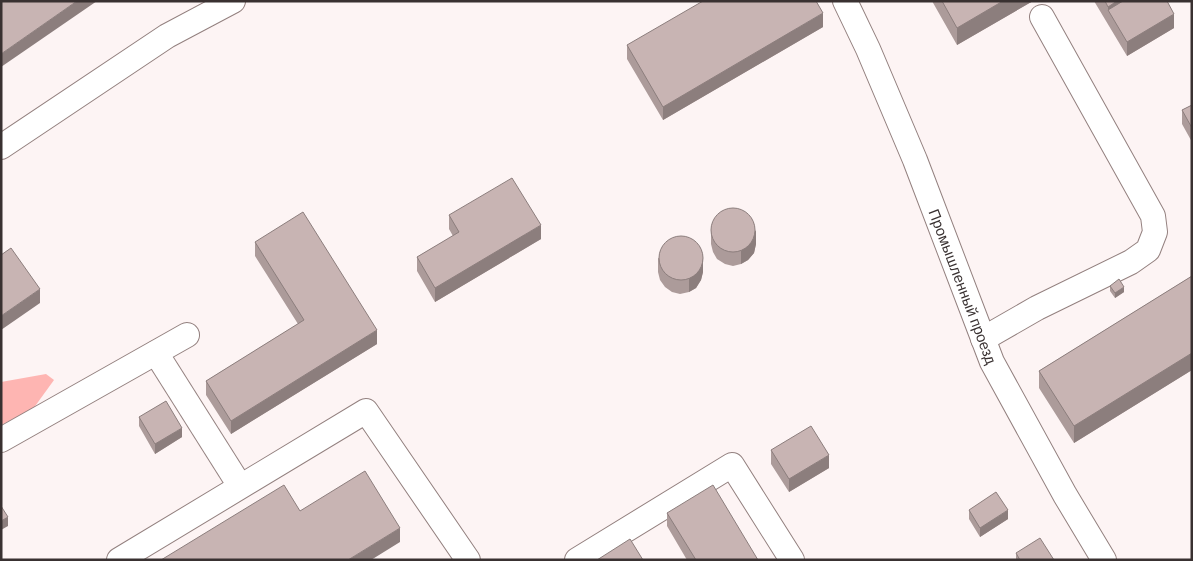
<svg xmlns="http://www.w3.org/2000/svg" width="1193" height="561" font-family="Barlow,sans-serif">
	<style>
		.green { fill: #feb5b2 }
		.lines { fill: none; stroke-linecap: round; stroke-linejoin: round }
		.minor-casing { stroke: #93807f; stroke-width: 26 }
		.minor { stroke: #fff; stroke-width: 24 }
		.wall { fill: #ac9b9a }
		.shaded-wall { fill: #8c7e7d }
		.building { fill: #c8b4b3; stroke: #8c7e7d }
		.labels { text-anchor: middle; dominant-baseline: central; stroke-width: 4.5; stroke-linejoin: round; paint-order: stroke }
		.street-label { font-size: 15px; fill: #393131; stroke: #fdf4f4 }
	</style>
	<rect width="100%" height="100%" fill="#fdf4f4"/>
	<path class="green" d="M 46,374 L 54,380 L 33,409 L 1,425 L 1,382 Z"/>
	<g class="lines">
		<defs>
			<g id="minor">
				<path id="s1" d="M 845,1 L 868,49 L 915,160 L 992,362 L 1065,495 L 1104,560"/>
				<path d="M 1,147 L 167,36 L 233,1"/>
				<path d="M 983,339 L 1037,308 L 1131,262 L 1148,250 L 1155,232 L 1153,216 L 1042,17"/>
				<path d="M 156,353 L 240,486"/>
				<path d="M 1,440 L 187,335"/>
				<path d="M 119,560 L 366,411 L 468,560"/>
				<path d="M 577,560 L 732,465 L 792,560"/>
			</g>
		</defs>
		<use href="#minor" class="minor-casing"/>
		<use href="#minor" class="minor"/>
	</g>
	<path class="wall" d="M 932,1 L 1033,1 L 957,45 Z
		M 1094,1 L 1167,1 L 1174,28 L 1127,56 Z
		M 823,27 L 663,120 L 627,59 L 627,45 Z
		M 1192,105 L 1192,142 L 1182,124 L 1182,110 Z
		M 449,215 L 541,239 L 435,302 L 417,271 L 417,257 L 453,236 L 449,229 Z
		M 711,230 L 756,244 L 754,253 L 748,260 L 741,264 L 733,266 L 725,264 L 717,259 L 713,252 L 711,244 Z
		M 255,242 L 377,344 L 231,434 L 206,395 L 206,381 L 298,324 L 255,256 Z
		M 658,258 L 703,272 L 701,280 L 696,288 L 689,292 L 680,294 L 672,292 L 665,287 L 660,280 L 658,272 Z
		M 1192,276 L 1192,370 L 1074,443 L 1039,388 L 1039,371 Z
		M 1110,286 L 1124,292 L 1115,298 L 1110,291 Z
		M 139,417 L 182,437 L 155,454 L 139,426 Z
		M 771,450 L 829,468 L 789,492 L 771,464 Z
		M 969,510 L 1008,519 L 980,537 L 969,519 Z
		M 667,513 L 758,560 L 687,560 L 667,526 Z
		M 1016,553 L 1054,560 L 1016,560 Z"/>
	<path class="shaded-wall" d="M 77,1 L 97,1 L 1,67 L 1,54 Z
		M 1003,1 L 1033,1 L 957,45 L 957,28 Z
		M 1117,1 L 1146,1 L 1108,10 L 1108,7 Z
		M 823,13 L 823,27 L 663,120 L 663,107 Z
		M 1174,14 L 1174,28 L 1127,56 L 1127,42 Z
		M 541,225 L 541,239 L 435,302 L 435,288 Z
		M 756,230 L 756,244 L 754,253 L 748,260 L 741,264 L 741,251 Z
		M 703,258 L 703,272 L 701,280 L 696,288 L 689,292 L 689,278 Z
		M 1124,287 L 1124,292 L 1115,298 L 1115,293 Z
		M 40,289 L 40,303 L 1,330 L 1,316 Z
		M 377,330 L 377,344 L 231,434 L 231,421 Z
		M 1192,353 L 1192,370 L 1074,443 L 1074,426 Z
		M 182,428 L 182,437 L 155,454 L 155,444 Z
		M 829,455 L 829,468 L 789,492 L 789,479 Z
		M 1008,510 L 1008,519 L 980,537 L 980,528 Z
		M 8,517 L 8,526 L 1,530 L 1,521 Z
		M 400,528 L 400,542 L 371,560 L 348,560 Z"/>
	<path class="building" d="M 1,1 L 77,1 L 1,54 Z
		M 703,1 L 816,1 L 823,13 L 663,107 L 627,45 Z
		M 942,1 L 1003,1 L 957,28 Z
		M 1105,1 L 1117,1 L 1108,7 Z
		M 1123,1 L 1167,1 L 1174,14 L 1127,42 L 1108,10 Z
		M 1192,105 L 1192,128 L 1182,110 Z
		M 512,178 L 541,225 L 435,288 L 417,257 L 459,232 L 449,215 Z
		M711 230a22 22 0 1 1 44 0a22 22 0 1 1-44 0Z
		M 303,212 L 377,330 L 231,421 L 206,381 L 304,320 L 255,242 Z
		M659 258a22 22 0 1 1 44 0a22 22 0 1 1-44 0Z
		M 11,248 L 40,289 L 1,316 L 1,255 Z
		M 1192,276 L 1192,353 L 1074,426 L 1039,371 Z
		M 1119,279 L 1124,287 L 1115,293 L 1110,286 Z
		M 166,401 L 182,428 L 155,444 L 139,417 Z
		M 811,426 L 829,455 L 789,479 L 771,450 Z
		M 365,471 L 400,528 L 348,560 L 161,560 L 284,485 L 300,511 Z
		M 713,485 L 758,560 L 696,560 L 667,513 Z
		M 996,492 L 1008,510 L 980,528 L 969,510 Z
		M 1,506 L 8,517 L 1,521 Z
		M 1040,538 L 1054,560 L 1020,560 L 1016,553 Z
		M 630,539 L 643,560 L 597,560 Z"/>
	<g class="labels">
		<g class="street-label">
			<text stroke="none"><textPath href="#s1" startOffset="309">Промышленный проезд</textPath></text>
		</g>
	</g>
	<rect width="1193" height="561" fill="none" stroke="#393131" stroke-width="5"/>
</svg>
